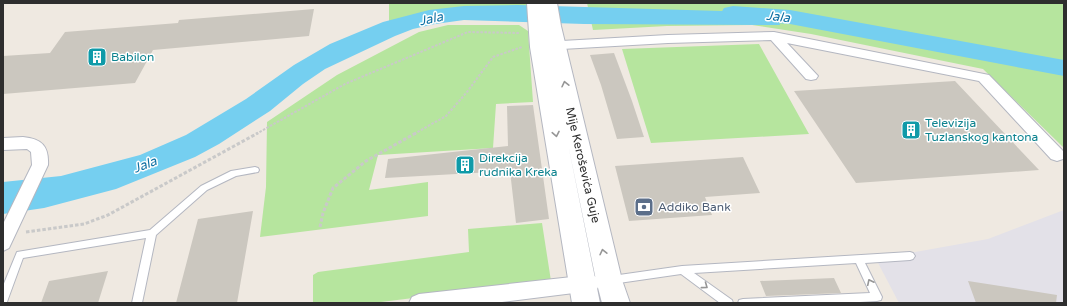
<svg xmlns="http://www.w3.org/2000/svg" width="1067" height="306" font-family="'Varela Round',sans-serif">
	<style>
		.industrial { fill: #e3e1e8 }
		.green { fill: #b6e59e }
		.water { fill: #75cff0 }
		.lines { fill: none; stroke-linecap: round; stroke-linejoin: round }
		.river { fill: #75cff0; fill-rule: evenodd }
		.building { fill: #cbc7bf }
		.lane-casing { stroke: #b4b7c1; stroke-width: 2 }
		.street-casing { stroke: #b4b7c1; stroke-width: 2 }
		.secondary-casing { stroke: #b4b7c1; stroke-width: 2 }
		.path-far1 { stroke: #c9c9c9; stroke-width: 2; stroke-dasharray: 2.5 1.5; stroke-linecap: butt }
		.path { stroke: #c9c9c9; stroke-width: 3; stroke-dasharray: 3.5 2; stroke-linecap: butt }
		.lane { fill: #fff; fill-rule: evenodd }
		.street { fill: #fff; fill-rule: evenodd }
		.secondary { fill: #fff; fill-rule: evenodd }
		.oneway { stroke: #969696 }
		.labels { text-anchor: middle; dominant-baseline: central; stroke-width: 3; stroke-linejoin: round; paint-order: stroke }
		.culture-label { font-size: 12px; fill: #0d838f; stroke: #fff; text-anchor: start }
		.street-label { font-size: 12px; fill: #2e2e2e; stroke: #fff }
		.service-label { font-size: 12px; fill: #4e5e75; stroke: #fff; text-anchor: start }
		.water-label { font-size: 13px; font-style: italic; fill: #0d6fa3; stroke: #fff }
	</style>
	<rect width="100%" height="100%" fill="#efe9e1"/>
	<path class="industrial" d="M 1064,210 L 1064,303 L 899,303 L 876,259 L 988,239 Z"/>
	<path class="green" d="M 389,3 L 535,3 L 536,13 L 462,13 L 389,29 Z
		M 587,3 L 1064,3 L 1064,148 L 983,69 L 811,34 L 752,25 L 667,26 L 593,30 Z
		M 448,25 L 519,25 L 528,31 L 533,102 L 496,104 L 493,148 L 378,155 L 369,190 L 428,182 L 428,216 L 260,237 L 266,187 L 267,122 L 337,75 L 419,32 Z
		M 759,44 L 809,134 L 651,143 L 622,49 Z
		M 542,223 L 551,281 L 373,303 L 313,303 L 313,275 L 318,272 L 469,252 L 468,229 Z"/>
	<path class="water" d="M 517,5 L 721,11 L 776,14 L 780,25 L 584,24 L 464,20 L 435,24 L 413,29 L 395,36 L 325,69 L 303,84 L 270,111 L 219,144 L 195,157 L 116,189 L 44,208 L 3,214 L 3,182 L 61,176 L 140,155 L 186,135 L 246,99 L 294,65 L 330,44 L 383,22 L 429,10 L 464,6 Z"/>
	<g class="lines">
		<path class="river" d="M 733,6 L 790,10 L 1064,60 L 1064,76 L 790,24 L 733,20 L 724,18 L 721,13 L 724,8 Z"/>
	</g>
	<path class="building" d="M 314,9 L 309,36 L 153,50 L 135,83 L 3,94 L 3,56 L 50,53 L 65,32 L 178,23 L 179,20 Z
		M 614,53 L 632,101 L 644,137 L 617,139 L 601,85 L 590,55 Z
		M 955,81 L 1039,170 L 856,183 L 794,91 Z
		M 533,105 L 549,219 L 516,223 L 510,171 L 385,178 L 388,159 L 508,146 L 507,106 Z
		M 743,157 L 760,193 L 705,197 L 712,215 L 629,221 L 615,166 Z
		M 253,211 L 237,303 L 176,303 L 198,219 Z
		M 108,271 L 98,303 L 41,303 L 49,281 Z
		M 834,278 L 841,293 L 766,296 L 760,281 Z
		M 968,281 L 1057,295 L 1056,303 L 976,303 Z"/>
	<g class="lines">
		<defs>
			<path id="lane" d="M 255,167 L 258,168 L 259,170 L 258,172 L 236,176 L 207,190 L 156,235 L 142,303 L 132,303 L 146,238 L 23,258 L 8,299 L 7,302 L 3,303 L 3,286 L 17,252 L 150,230 L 201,186 L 231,171 Z
				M 910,252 L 913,253 L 915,256 L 913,259 L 910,260 L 865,263 L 882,297 L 881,300 L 877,301 L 842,303 L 738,303 L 739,300 L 743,299 L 870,293 L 856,263 L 694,273 L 732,300 L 733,303 L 720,303 L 681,274 L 612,284 L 609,283 L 607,280 L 609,277 L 612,276 L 682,266 Z"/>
			<path id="street" d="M 774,32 L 989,75 L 1063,151 L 1064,157 L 1063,159 L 1057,161 L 1051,159 L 979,81 L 787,43 L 818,76 L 816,79 L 811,80 L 806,79 L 771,40 L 668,43 L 544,50 L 539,49 L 537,46 L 539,43 L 544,42 L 668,35 Z
				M 23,137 C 42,139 49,146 48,165 L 9,248 L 3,251 L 3,224 L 32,165 L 31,152 L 27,149 L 3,150 L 3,138 Z
				M 590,275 L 597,277 L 600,283 L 597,289 L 590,291 L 494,303 L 409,303 L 412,297 L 419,294 Z"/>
			<path id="secondary" d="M 527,3 L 557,3 L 561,26 L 622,280 L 630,303 L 602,303 L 596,280 L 568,144 L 600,303 L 572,303 L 530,47 Z"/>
		</defs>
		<use href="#lane" class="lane-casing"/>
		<use href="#street" class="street-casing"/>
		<use href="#secondary" class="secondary-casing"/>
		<path class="path-far1" d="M 256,134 L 345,84 L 468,32 L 520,33
			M 414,134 L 446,116 L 467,92 L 493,57 L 522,47"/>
		<path class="path" d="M 320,227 L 323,213 L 333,188 L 366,161 L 416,133
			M 26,232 L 84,224 L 108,215 L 258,133"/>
		<use href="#lane" class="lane"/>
		<use href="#street" class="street"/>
		<use href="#secondary" class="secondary"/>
	</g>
	<defs><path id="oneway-chevron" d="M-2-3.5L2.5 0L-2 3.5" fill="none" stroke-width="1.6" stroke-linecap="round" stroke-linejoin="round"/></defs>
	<g class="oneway">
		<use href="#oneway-chevron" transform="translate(565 84) rotate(-103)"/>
		<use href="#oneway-chevron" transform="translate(556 134) rotate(79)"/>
		<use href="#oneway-chevron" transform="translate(603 252) rotate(-103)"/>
		<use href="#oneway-chevron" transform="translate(870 282) rotate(-116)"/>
		<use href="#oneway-chevron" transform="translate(705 286) rotate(36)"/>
	</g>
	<defs>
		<symbol id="building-square" viewBox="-11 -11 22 22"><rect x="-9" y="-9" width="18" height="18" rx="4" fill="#0f9aa8" stroke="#fff"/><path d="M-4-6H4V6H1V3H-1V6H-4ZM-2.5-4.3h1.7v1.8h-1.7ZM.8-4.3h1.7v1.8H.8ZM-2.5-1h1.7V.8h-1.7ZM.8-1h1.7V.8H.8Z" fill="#fff"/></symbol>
		<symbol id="bank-square" viewBox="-11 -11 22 22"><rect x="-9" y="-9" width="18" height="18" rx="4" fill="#5c6f8a" stroke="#fff"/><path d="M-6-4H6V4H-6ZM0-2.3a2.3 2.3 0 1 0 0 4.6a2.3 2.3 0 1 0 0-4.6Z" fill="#fff"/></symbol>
	</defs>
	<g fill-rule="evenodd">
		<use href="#building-square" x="86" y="46" width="22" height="22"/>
		<use href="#building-square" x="900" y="119" width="22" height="22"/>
		<use href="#building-square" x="454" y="154" width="22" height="22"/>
		<use href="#bank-square" x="633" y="196" width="22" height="22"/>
	</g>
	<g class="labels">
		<g class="culture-label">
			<text x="111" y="57">Babilon</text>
			<text x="925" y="123">Televizija<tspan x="925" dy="14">Tuzlanskog kantona</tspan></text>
			<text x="479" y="158">Direkcija<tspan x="479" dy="14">rudnika Kreka</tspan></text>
		</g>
		<g class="street-label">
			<text transform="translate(583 165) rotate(77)">Mije Keroševića Guje</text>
		</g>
		<g class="service-label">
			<text x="658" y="207">Addiko Bank</text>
		</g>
		<g class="water-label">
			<text transform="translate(778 17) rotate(6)">Jala</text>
			<text transform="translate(431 19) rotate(-12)">Jala</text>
			<text transform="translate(145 165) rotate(-21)">Jala</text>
		</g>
	</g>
	<rect width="1067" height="306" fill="none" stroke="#2e2e2e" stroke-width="8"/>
</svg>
